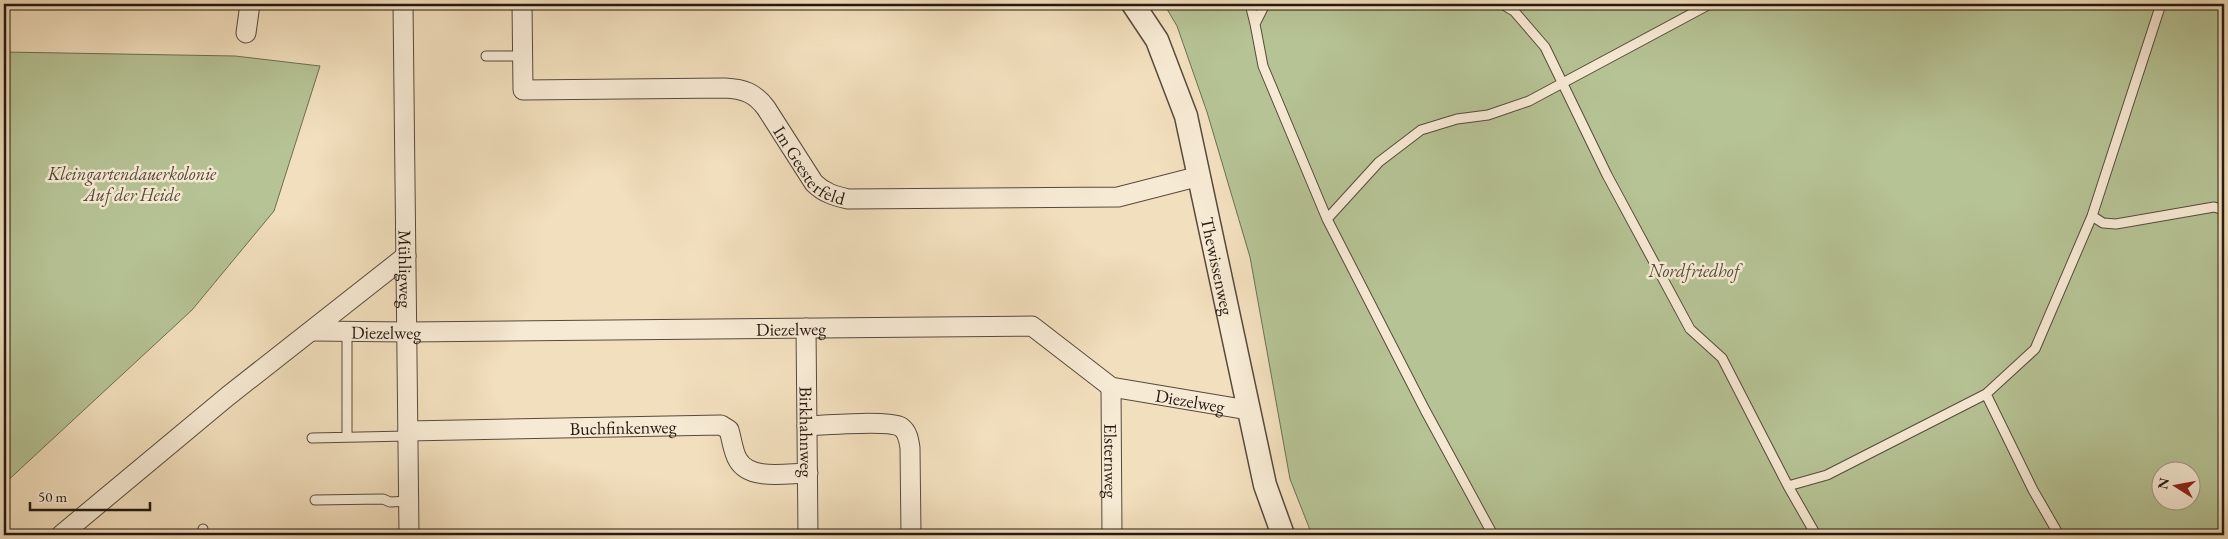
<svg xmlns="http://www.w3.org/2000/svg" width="2228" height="539" font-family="'EB Garamond',serif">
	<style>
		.green { fill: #b6c395; stroke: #6d6e54; fill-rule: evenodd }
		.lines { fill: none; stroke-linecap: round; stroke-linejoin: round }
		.service-casing { stroke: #584a3d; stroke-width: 11 }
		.minor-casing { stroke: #584a3d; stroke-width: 21 }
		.tertiary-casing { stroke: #584a3d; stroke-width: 25 }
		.service { stroke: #f7ead4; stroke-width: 9 }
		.minor { stroke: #f7ead4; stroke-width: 19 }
		.tertiary { stroke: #f7ead4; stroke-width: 22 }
		.labels { text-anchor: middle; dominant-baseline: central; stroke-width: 5; stroke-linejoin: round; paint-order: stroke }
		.street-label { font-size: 18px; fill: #241812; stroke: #f7ead4 }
		.park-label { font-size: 18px; font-style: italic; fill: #504b39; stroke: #f7ead4 }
	</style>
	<rect width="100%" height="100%" fill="#f2dfbd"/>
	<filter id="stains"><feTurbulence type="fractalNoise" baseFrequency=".004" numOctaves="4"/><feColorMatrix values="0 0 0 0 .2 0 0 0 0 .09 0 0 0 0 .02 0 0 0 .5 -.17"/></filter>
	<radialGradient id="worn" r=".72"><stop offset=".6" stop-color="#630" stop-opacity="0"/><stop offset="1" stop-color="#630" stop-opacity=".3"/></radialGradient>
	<path class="green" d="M 1164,4 L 2224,4 L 2224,535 L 1312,535 L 1290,479 L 1250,257 L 1207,112 L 1177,26 ZM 2160,472 L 2190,472 L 2190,502 L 2160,502 Z
		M 4,52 L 235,56 L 320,66 L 274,211 L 192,310 L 4,484 Z"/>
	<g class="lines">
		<defs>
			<path id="service" d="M 1031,4 L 1035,4
				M 1250,4 L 1255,24 L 1265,4
				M 1502,4 L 1514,11 L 1545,47 L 1607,175 L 1690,329 L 1722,358 L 1788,486
				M 1255,24 L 1263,66 L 1327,219
				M 486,56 L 523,56
				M 2092,216 L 2103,223 L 2116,224 L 2214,207 L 2224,210
				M 1986,394 L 2033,490 L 2059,535
				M 347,437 L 347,331
				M 312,438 L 408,436
				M 315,500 L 383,499 L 390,502 L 409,501
				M 203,529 L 203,535
				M 1493,535 L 1425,410 L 1327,219 L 1379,162 L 1421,130 L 1457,119 L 1488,115 L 1529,101 L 1710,4
				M 1816,535 L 1788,486 L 1827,475 L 1986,394 L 2035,349 L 2092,216 L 2161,4"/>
			<g id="minor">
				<path id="s1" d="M 403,4 L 409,535"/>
				<path id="s2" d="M 522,4 L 523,90 L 725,88 C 744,89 755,93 766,108 L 814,183 C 824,193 835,196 848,199 L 1118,197 L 1200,176"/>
				<path d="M 246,33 L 250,4"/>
				<path id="s3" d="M 806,328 L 808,535"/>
				<path id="s4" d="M 312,331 L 407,332 L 1032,326 L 1111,387 L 1248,410"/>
				<path id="s5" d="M 1111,387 L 1112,535"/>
				<path d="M 807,426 C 824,425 889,420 901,427 C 908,432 909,441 910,448 L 911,535"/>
				<path id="s6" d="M 408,431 L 721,425 L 729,430 C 732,440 733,452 738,460 C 750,481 787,473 808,473"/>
				<path d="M 61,535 L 228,396 L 406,256"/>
			</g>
			<g id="tertiary">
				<path id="s7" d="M 1133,4 L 1157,40 L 1186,116 L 1265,485 L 1283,535"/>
			</g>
		</defs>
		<use href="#service" class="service-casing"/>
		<use href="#minor" class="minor-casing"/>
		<use href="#tertiary" class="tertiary-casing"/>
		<use href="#service" class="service"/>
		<use href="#minor" class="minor"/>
		<use href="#tertiary" class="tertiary"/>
	</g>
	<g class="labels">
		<g class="street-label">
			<text stroke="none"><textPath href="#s2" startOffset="409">Im Geesterfeld</textPath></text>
			<text stroke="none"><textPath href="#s7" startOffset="278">Thewissenweg</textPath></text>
			<text stroke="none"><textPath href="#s1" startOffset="265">Mühligweg</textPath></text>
			<text stroke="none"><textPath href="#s4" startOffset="479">Diezelweg</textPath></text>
			<text stroke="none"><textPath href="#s4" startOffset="74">Diezelweg</textPath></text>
			<text stroke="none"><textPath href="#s4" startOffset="900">Diezelweg</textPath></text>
			<text stroke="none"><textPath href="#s6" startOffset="215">Buchfinkenweg</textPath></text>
			<text stroke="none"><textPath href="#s3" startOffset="104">Birkhahnweg</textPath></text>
			<text stroke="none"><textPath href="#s5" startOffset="74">Elsternweg</textPath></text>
		</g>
		<g class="park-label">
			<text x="132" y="173">Kleingartendauerkolonie<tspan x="132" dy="21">Auf der Heide</tspan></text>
			<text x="1694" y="270">Nordfriedhof</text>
		</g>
	</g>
	<rect width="2228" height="539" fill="none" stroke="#f2dfbd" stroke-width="20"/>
	<rect x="5" y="5" width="2218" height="529" fill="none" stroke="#241812" stroke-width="2.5"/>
	<rect x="10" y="10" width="2208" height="519" fill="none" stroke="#241812"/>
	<g transform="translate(2176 486) rotate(281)"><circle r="24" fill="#f7ead4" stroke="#a39686"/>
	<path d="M0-4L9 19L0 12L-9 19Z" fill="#8f2418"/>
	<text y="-8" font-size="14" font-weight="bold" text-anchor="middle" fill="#241812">N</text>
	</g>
	<path d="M30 502v8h120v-8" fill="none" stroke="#241812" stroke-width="2.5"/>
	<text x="38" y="502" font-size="15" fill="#241812" stroke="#f7ead4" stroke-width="4" paint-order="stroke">50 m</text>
	<rect width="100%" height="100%" filter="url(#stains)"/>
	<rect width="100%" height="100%" fill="url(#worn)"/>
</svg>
